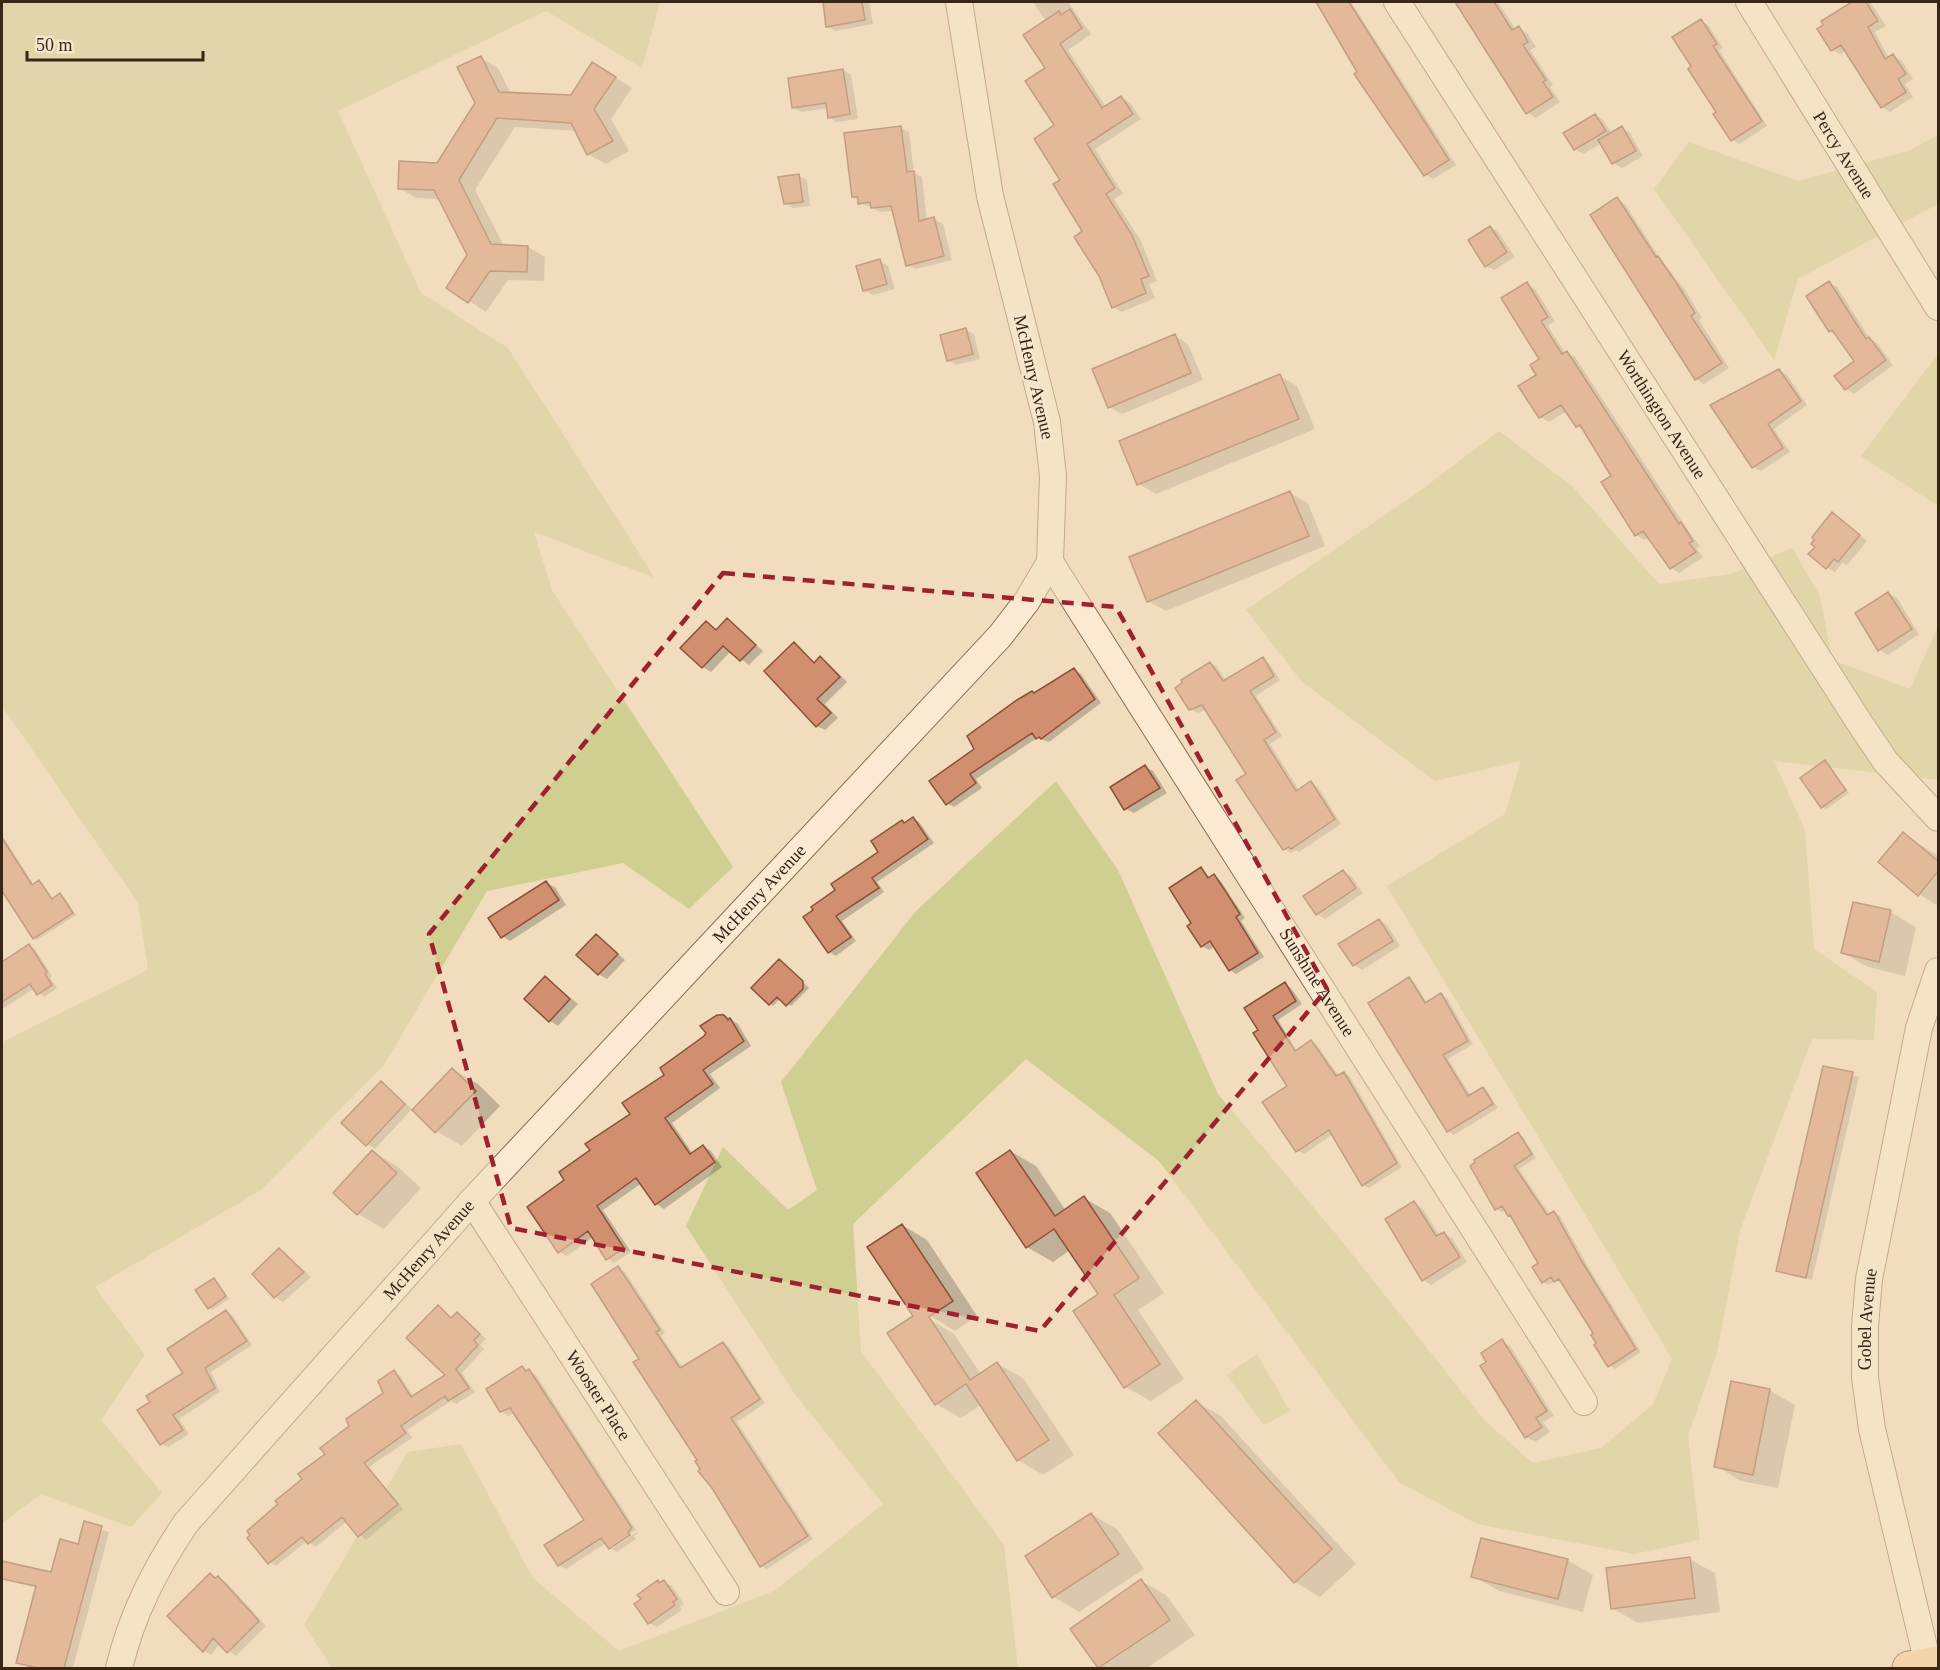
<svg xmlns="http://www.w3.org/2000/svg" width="1940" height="1670" font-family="'Times New Roman',serif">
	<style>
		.green { fill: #cecf90 }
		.shadow { fill: #0003 }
		.building { fill: #d28f70; stroke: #8b5139; stroke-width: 1.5 }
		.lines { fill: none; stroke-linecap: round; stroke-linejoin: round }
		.minor-casing { stroke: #8a6c55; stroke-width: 28 }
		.major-casing { stroke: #573a2a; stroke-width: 35 }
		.minor { stroke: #fbead1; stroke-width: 26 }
		.major { stroke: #f8cd91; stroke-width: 33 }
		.marked { fill: none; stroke: #9d212e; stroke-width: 4.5; stroke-dasharray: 12 8; stroke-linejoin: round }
		.labels { text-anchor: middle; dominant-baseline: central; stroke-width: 5; stroke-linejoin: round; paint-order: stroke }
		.street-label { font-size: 18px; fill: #38261b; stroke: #f8e7cd }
	</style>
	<rect width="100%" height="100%" fill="#f1dcbd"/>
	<path class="green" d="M 2,2 L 660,2 L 642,68 L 546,11 L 338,111 L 421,293 L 508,348 L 655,578 L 534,532 L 552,590 L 733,867 L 689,909 L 623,863 L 487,891 L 384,1065 L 261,1190 L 95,1287 L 145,1355 L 101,1420 L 162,1493 L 131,1527 L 41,1494 L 2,1523 L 2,1042 L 148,970 L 138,903 L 2,706 Z
		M 1938,135 L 1938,204 L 1798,279 L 1774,360 L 1654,189 L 1689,142 L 1798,181 L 1908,151 Z
		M 1938,354 L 1938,506 L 1861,456 Z
		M 1499,431 L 1572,486 L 1659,584 L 1731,574 L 1792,548 L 1820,596 L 1832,660 L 1910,689 L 1938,626 L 1938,780 L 1774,761 L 1805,830 L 1814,949 L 1877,992 L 1874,1040 L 1812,1039 L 1740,1231 L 1717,1353 L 1688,1436 L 1700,1540 L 1634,1554 L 1477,1524 L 1399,1482 L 1159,1161 L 1026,1059 L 853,1224 L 861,1351 L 1004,1545 L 1018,1668 L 332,1668 L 304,1625 L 408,1452 L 461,1444 L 533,1578 L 619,1651 L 774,1591 L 883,1504 L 794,1393 L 686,1226 L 723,1147 L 788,1210 L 817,1190 L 781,1082 L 916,911 L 1056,781 L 1118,870 L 1218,1094 L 1341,1240 L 1485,1421 L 1533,1463 L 1601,1448 L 1653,1404 L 1672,1359 L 1387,886 L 1505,814 L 1521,761 L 1435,781 L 1302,682 L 1246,610 L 1417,493 Z
		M 1257,1354 L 1290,1411 L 1264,1425 L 1227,1375 Z"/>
	<path class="shadow" d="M 824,2 L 869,2 L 873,24 L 835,31 L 827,26 Z
		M 1033,2 L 1068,2 L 1091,34 L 1068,50 L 1106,107 L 1121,97 L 1130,103 L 1141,119 L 1095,149 L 1123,194 L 1114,199 L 1141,241 L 1157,281 L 1149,284 L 1155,298 L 1122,312 L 1113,307 L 1062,180 L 1047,68 L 1046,21 Z
		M 1318,2 L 1351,2 L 1456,165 L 1433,179 L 1425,174 L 1359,72 L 1336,28 Z
		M 1458,2 L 1498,2 L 1516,30 L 1519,28 L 1527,33 L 1536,47 L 1530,50 L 1553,85 L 1550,87 L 1560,102 L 1536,118 L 1528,113 Z
		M 1854,2 L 1870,2 L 1886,26 L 1875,32 L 1889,59 L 1893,56 L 1902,61 L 1913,79 L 1905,84 L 1913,97 L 1890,112 L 1882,107 L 1846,51 L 1840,54 L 1832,50 L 1823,22 Z
		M 1701,21 L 1708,25 L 1723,48 L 1719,50 L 1767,126 L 1739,144 L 1733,140 L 1715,114 L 1718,112 L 1694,67 Z
		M 481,58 L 498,68 L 511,94 L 572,96 L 610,74 L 632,88 L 611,119 L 629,151 L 606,164 L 588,154 L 577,131 L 515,127 L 475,190 L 504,246 L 528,247 L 545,257 L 544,281 L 508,280 L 486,312 L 448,287 L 469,255 L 440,199 L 416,198 L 399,188 L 437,165 L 477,103 Z
		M 843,70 L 851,75 L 858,119 L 837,122 L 829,117 L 828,108 L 802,112 L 794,108 Z
		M 1595,115 L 1603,120 L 1612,134 L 1622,128 L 1630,133 L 1643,156 L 1622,168 L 1613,163 L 1602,143 L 1583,154 L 1575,149 Z
		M 901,128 L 909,132 L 914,173 L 922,177 L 927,221 L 934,219 L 943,224 L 952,260 L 916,269 L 908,265 L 893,211 L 881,212 L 860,203 L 853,196 Z
		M 799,176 L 807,180 L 810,206 L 793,208 L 785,203 Z
		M 1617,199 L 1625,204 L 1661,260 L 1685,290 L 1702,318 L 1699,320 L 1729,368 L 1704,384 L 1696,379 Z
		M 1490,227 L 1498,232 L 1515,257 L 1494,270 L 1486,266 Z
		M 880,261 L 888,266 L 895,289 L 873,295 L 864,290 Z
		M 1829,283 L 1837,287 L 1870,339 L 1877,343 L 1893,365 L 1854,394 L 1846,389 L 1857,361 L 1838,336 L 1830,331 Z
		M 1527,284 L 1535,289 L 1555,321 L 1548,326 L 1565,353 L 1575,357 L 1685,526 L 1700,546 L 1696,548 L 1703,557 L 1679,573 L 1671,568 L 1649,536 L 1644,540 L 1636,535 L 1613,476 L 1585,430 L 1577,426 L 1567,411 L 1549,422 L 1540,417 L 1521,387 L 1538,375 L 1542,360 Z
		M 965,330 L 974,334 L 980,359 L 956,365 L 948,360 Z
		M 1175,336 L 1188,344 L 1203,380 L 1122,414 L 1109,407 Z
		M 1779,370 L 1787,375 L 1807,405 L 1774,429 L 1790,452 L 1761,471 L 1753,467 Z
		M 1280,376 L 1297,386 L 1315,429 L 1156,494 L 1139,484 L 1121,442 Z
		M 1290,493 L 1308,503 L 1325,546 L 1166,611 L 1148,601 Z
		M 1833,514 L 1867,541 L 1847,565 L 1842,563 L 1835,572 L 1826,567 L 1817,547 Z
		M 1888,593 L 1897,598 L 1919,634 L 1888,655 L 1880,650 Z
		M 728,620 L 763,651 L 749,665 L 731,651 L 711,672 L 703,667 L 706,623 L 718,631 Z
		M 794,644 L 816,663 L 820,658 L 828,663 L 847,682 L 825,704 L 838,718 L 825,730 L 817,726 Z
		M 1263,659 L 1269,663 L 1280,680 L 1256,696 L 1282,736 L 1270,744 L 1299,790 L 1311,783 L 1318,787 L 1341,824 L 1299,852 L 1296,850 L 1291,853 L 1284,849 L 1239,780 L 1248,774 L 1207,709 L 1198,713 L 1190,709 L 1210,663 L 1217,667 L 1226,681 Z
		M 1074,670 L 1081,674 L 1101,703 L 1049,742 L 1037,738 L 976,779 L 982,788 L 954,807 L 947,803 L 976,749 L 981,726 L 1032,693 L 1035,694 Z
		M 1825,762 L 1849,793 L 1826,809 L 1822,807 Z
		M 1145,767 L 1153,771 L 1167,793 L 1134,813 L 1126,809 Z
		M 913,818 L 919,822 L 934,843 L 877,882 L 884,892 L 842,921 L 856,941 L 836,956 L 829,952 L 837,891 L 880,852 L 902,821 L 905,824 Z
		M 1903,834 L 1938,856 L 1938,906 L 1919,894 Z
		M 2,835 L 34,885 L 39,882 L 42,884 L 53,900 L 60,895 L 64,897 L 76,915 L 37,940 L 6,895 L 2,895 Z
		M 1201,869 L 1211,878 L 1214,876 L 1220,880 L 1245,918 L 1241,921 L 1264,957 L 1236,974 L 1230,970 L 1215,946 L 1209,950 L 1202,946 L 1189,926 L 1193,923 Z
		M 1343,871 L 1351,876 L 1363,893 L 1325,919 L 1317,914 Z
		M 546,883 L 555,887 L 566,905 L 510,941 L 502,936 Z
		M 1890,912 L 1916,927 L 1905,976 L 1868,967 L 1843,953 Z
		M 1379,921 L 1387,925 L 1400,946 L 1362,970 L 1354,965 Z
		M 596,935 L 625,960 L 607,979 L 598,974 Z
		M 29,945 L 35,949 L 52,976 L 50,978 L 57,988 L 44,997 L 35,988 L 2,1009 L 2,963 Z
		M 783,963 L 809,988 L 791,1006 L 781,998 L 773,1006 L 770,1004 Z
		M 546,978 L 578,1004 L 558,1026 L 550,1021 Z
		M 1409,979 L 1415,983 L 1427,1003 L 1441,995 L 1447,998 L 1473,1044 L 1448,1059 L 1471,1096 L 1483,1089 L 1488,1092 L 1498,1108 L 1454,1135 L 1448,1131 Z
		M 1285,984 L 1291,988 L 1302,1004 L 1278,1020 L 1297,1051 L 1311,1042 L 1317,1045 L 1339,1076 L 1344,1073 L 1350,1077 L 1402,1167 L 1369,1188 L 1363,1185 L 1333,1134 L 1304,1154 L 1298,1151 L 1289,1086 L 1260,1030 Z
		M 722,1013 L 738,1024 L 751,1046 L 710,1074 L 720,1088 L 672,1123 L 693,1154 L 703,1146 L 711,1151 L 722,1167 L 664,1209 L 656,1204 L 642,1183 L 603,1210 L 631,1252 L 614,1263 L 607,1258 L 593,1237 L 567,1256 L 559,1251 L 566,1181 L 592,1151 L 632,1114 L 667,1075 L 705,1037 L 707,1033 L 703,1026 Z
		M 1825,1068 L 1859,1077 L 1812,1280 L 1778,1270 Z
		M 452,1069 L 478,1084 L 500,1106 L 462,1146 L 436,1131 Z
		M 381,1083 L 412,1109 L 375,1149 L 367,1144 Z
		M 1518,1134 L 1523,1137 L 1536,1158 L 1519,1169 L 1550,1215 L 1554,1212 L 1560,1216 L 1587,1265 L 1641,1352 L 1615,1369 L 1609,1365 L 1595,1334 L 1563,1282 L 1555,1281 L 1548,1285 L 1543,1282 L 1540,1264 L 1513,1217 L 1506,1210 L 1502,1212 L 1496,1209 Z
		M 1010,1151 L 1036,1166 L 1066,1211 L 1084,1198 L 1110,1213 L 1164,1293 L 1138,1310 L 1184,1379 L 1151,1401 L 1125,1387 L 1100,1294 L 1070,1250 L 1053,1262 L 1027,1247 Z
		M 373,1152 L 398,1167 L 421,1188 L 384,1229 L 358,1214 L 335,1193 Z
		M 1414,1203 L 1422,1208 L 1440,1236 L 1444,1234 L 1452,1238 L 1467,1262 L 1431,1285 L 1423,1280 Z
		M 902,1225 L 927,1240 L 977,1316 L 955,1331 L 929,1315 L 929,1319 L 954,1334 L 981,1374 L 998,1364 L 1023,1378 L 1074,1455 L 1043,1475 L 1018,1460 L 981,1405 L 961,1418 L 936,1404 L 915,1316 Z
		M 279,1250 L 311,1277 L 283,1302 L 275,1297 L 254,1274 Z
		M 618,1268 L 625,1272 L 665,1333 L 661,1336 L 683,1368 L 723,1343 L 729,1347 L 765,1403 L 737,1422 L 813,1539 L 767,1569 L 761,1566 L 702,1469 L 641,1359 Z
		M 214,1280 L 229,1299 L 212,1310 L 209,1307 Z
		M 438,1307 L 453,1319 L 457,1314 L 464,1318 L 486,1339 L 480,1345 L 484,1349 L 462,1373 L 475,1392 L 456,1404 L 451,1401 L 407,1430 L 412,1438 L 369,1467 L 403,1509 L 366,1540 L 347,1521 L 316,1547 L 307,1541 L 276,1566 L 269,1562 L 280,1505 L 385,1393 L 394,1372 L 400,1376 L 414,1397 L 447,1376 Z
		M 226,1312 L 233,1316 L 252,1345 L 211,1372 L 220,1392 L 179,1419 L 189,1434 L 168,1447 L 161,1444 L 152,1402 L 185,1373 Z
		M 1502,1341 L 1510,1346 L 1554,1416 L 1543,1422 L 1550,1432 L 1535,1442 L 1526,1437 L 1482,1367 L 1488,1362 Z
		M 522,1368 L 536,1375 L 638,1533 L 634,1536 L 636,1539 L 617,1552 L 612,1549 L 637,1532 L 635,1530 L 611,1548 L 606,1543 L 566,1569 L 559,1565 L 586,1520 L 515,1412 L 508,1416 L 501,1411 Z
		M 1769,1390 L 1795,1405 L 1778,1488 L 1741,1481 L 1716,1466 Z
		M 1196,1402 L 1221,1416 L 1356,1564 L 1320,1597 L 1295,1582 Z
		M 1091,1514 L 1117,1529 L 1144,1569 L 1079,1612 L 1054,1597 L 1027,1557 Z
		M 85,1523 L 109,1532 L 73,1668 L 31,1668 L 18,1662 L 37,1588 L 2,1579 L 3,1563 L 52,1574 L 79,1546 Z
		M 1689,1559 L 1715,1573 L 1720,1612 L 1638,1623 L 1612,1608 Z
		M 1567,1560 L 1593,1575 L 1583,1612 L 1499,1591 L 1473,1576 Z
		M 211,1575 L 226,1582 L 266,1626 L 236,1656 L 220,1643 L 211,1655 L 204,1651 L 169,1616 Z
		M 1141,1581 L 1166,1595 L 1195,1635 L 1147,1668 L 1100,1668 L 1072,1629 Z
		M 658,1582 L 664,1582 L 672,1586 L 684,1604 L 680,1607 L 682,1610 L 657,1627 L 649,1623 Z"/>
	<path class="building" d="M 823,2 L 862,2 L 865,20 L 826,27 Z
		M 1316,2 L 1349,2 L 1449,160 L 1424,176 L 1354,74 L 1357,72 Z
		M 1455,2 L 1494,2 L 1512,30 L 1519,26 L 1528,42 L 1523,45 L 1546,80 L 1543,82 L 1553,97 L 1526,114 Z
		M 1852,2 L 1866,2 L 1878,21 L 1868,27 L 1885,59 L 1893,54 L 1906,74 L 1898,79 L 1906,92 L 1881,108 L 1841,45 L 1831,51 L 1817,29 L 1823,25 L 1821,21 Z
		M 1070,9 L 1082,28 L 1060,44 L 1102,108 L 1121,96 L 1133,114 L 1087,144 L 1115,188 L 1106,194 L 1132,235 L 1149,276 L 1141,279 L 1146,293 L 1112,308 L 1099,276 L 1074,237 L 1082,231 L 1053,184 L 1060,180 L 1034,139 L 1054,125 L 1025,81 L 1045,68 L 1023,35 L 1059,11 L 1061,15 Z
		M 1701,19 L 1717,44 L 1713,46 L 1762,121 L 1731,141 L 1713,114 L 1716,112 L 1688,69 L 1691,66 L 1672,37 Z
		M 481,56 L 499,92 L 571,95 L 592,62 L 616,77 L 594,109 L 613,141 L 587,155 L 571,123 L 497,118 L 459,180 L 491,244 L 528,246 L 527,272 L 490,271 L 468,303 L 446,288 L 467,255 L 434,190 L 398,189 L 399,161 L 437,163 L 475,103 L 457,67 Z
		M 843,69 L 850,114 L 828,118 L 826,103 L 792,108 L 788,78 Z
		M 1595,114 L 1606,131 L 1574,150 L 1563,133 Z
		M 901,126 L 907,172 L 914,171 L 919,221 L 934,217 L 944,256 L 906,266 L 891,206 L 871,208 L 870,202 L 858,204 L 858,197 L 852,197 L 844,133 Z
		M 1622,126 L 1636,151 L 1612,164 L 1598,140 Z
		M 799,174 L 803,202 L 784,204 L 778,177 Z
		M 1617,197 L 1656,257 L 1658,256 L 1677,284 L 1695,313 L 1691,316 L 1722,363 L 1695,380 L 1590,215 Z
		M 1490,226 L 1507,252 L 1485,267 L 1468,240 Z
		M 880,259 L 887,284 L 863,291 L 856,266 Z
		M 1829,281 L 1866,339 L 1869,337 L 1886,360 L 1845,390 L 1834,376 L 1854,361 L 1832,330 L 1829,332 L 1806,296 Z
		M 1527,282 L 1548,317 L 1541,321 L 1562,354 L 1567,351 L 1679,524 L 1681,522 L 1693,541 L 1689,543 L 1696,552 L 1670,569 L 1643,531 L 1635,536 L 1601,482 L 1611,476 L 1580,425 L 1576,427 L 1561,405 L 1539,418 L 1518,386 L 1536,375 L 1530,365 L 1539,359 L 1501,298 Z
		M 966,328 L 973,354 L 947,361 L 940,335 Z
		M 1175,334 L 1191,373 L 1108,408 L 1092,369 Z
		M 1779,369 L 1801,401 L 1768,424 L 1783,448 L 1752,468 L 1710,405 Z
		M 1280,374 L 1299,419 L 1137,485 L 1119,441 Z
		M 1290,491 L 1309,536 L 1147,602 L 1129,557 Z
		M 1832,512 L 1860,535 L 1838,562 L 1834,559 L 1826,569 L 1808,554 L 1815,547 L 1811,544 L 1814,540 L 1812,537 Z
		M 1888,592 L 1912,629 L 1878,651 L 1855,613 Z
		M 727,618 L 756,645 L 740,661 L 723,646 L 702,668 L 680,648 L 706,621 L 716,630 Z
		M 794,642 L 814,663 L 820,656 L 840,677 L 817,699 L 831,713 L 816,727 L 764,671 Z
		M 1263,657 L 1274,676 L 1250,691 L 1276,732 L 1264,740 L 1296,791 L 1311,781 L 1335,819 L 1291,849 L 1289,847 L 1283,850 L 1236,780 L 1246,774 L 1202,705 L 1189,710 L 1175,688 L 1182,683 L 1181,680 L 1210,662 L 1223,681 Z
		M 1074,668 L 1095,699 L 1041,739 L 1039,737 L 1036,739 L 1032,733 L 970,774 L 976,783 L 946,805 L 929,781 L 974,749 L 967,736 L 1017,700 L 1032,691 L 1034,693 Z
		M 1825,760 L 1846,790 L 1821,808 L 1800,778 Z
		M 1145,765 L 1160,788 L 1124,810 L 1110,787 Z
		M 913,817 L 928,839 L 872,878 L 879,888 L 836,916 L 851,937 L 828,953 L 803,917 L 813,910 L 811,907 L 835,890 L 831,884 L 878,852 L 871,841 L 902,820 L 904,823 Z
		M 1903,832 L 1938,861 L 1938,871 L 1918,896 L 1878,862 Z
		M 2,838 L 32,885 L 39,880 L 52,899 L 60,893 L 73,913 L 33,939 L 2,891 Z
		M 1201,867 L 1208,878 L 1214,874 L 1226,892 L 1240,914 L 1236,917 L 1258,953 L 1229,971 L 1210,941 L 1201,947 L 1187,926 L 1191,923 L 1169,888 Z
		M 1343,870 L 1356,888 L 1316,915 L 1303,896 Z
		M 546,881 L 559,900 L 501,938 L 488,918 Z
		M 1853,902 L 1891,910 L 1879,962 L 1841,953 Z
		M 1379,919 L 1393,941 L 1353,966 L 1338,944 Z
		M 596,934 L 618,954 L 598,975 L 576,955 Z
		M 29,944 L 47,972 L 45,974 L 52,985 L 37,995 L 30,984 L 2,1002 L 2,962 Z
		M 779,959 L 803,981 L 803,989 L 786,1006 L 777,997 L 769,1005 L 751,988 Z
		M 545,976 L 570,999 L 549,1022 L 524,999 Z
		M 1409,977 L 1425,1003 L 1441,993 L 1468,1041 L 1443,1055 L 1468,1096 L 1483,1087 L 1493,1104 L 1447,1132 L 1368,1003 Z
		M 1285,982 L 1296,1001 L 1273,1016 L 1295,1051 L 1311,1040 L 1336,1076 L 1344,1072 L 1397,1163 L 1362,1186 L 1329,1130 L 1296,1152 L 1262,1102 L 1287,1086 L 1253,1033 L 1258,1030 L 1244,1008 Z
		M 717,1015 L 724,1015 L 728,1020 L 730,1018 L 744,1041 L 703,1070 L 713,1084 L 665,1118 L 690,1154 L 703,1145 L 715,1162 L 655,1205 L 636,1178 L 597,1206 L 624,1248 L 606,1260 L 588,1231 L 558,1253 L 527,1207 L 564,1180 L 559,1172 L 590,1150 L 585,1144 L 630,1114 L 622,1103 L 664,1075 L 660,1068 L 704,1036 L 706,1033 L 700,1026 Z
		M 1823,1066 L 1853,1072 L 1806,1278 L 1776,1271 Z
		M 452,1068 L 476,1091 L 435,1133 L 412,1110 Z
		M 381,1081 L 405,1104 L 366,1146 L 341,1123 Z
		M 1518,1132 L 1532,1154 L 1514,1166 L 1547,1215 L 1554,1211 L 1581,1260 L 1636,1349 L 1608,1367 L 1594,1345 L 1596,1343 L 1591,1335 L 1593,1333 L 1559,1279 L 1554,1282 L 1551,1277 L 1542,1283 L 1532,1267 L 1538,1263 L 1510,1215 L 1508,1216 L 1502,1206 L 1495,1210 L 1470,1166 L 1475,1162 L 1474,1160 Z
		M 372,1150 L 397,1173 L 357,1215 L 333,1193 Z
		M 1010,1150 L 1055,1216 L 1084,1196 L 1139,1278 L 1114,1295 L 1160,1364 L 1124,1388 L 1073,1311 L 1098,1294 L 1054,1229 L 1026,1248 L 976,1173 Z
		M 1414,1201 L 1436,1236 L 1444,1232 L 1460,1257 L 1422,1281 L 1385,1219 Z
		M 902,1224 L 953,1301 L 929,1317 L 970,1380 L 997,1362 L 1049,1440 L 1017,1461 L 966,1384 L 935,1405 L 887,1333 L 913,1316 L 867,1247 Z
		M 279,1248 L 304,1272 L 274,1298 L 252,1274 Z
		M 618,1266 L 660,1330 L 656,1332 L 680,1368 L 723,1342 L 760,1399 L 731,1418 L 808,1536 L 760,1567 L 712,1488 L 698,1471 L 700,1469 L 695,1461 L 697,1460 L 633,1362 L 639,1359 L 591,1284 Z
		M 214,1278 L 226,1296 L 208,1309 L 195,1290 Z
		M 438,1305 L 451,1318 L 457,1312 L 480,1334 L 474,1340 L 478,1345 L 456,1369 L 469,1388 L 448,1401 L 445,1396 L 401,1426 L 406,1433 L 364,1463 L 398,1504 L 358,1537 L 342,1517 L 308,1544 L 302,1537 L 268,1564 L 247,1538 L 250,1535 L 247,1531 L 278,1504 L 275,1501 L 302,1479 L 298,1474 L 325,1454 L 320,1448 L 349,1426 L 346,1419 L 383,1393 L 378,1381 L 394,1370 L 411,1397 L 445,1375 L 406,1338 Z
		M 226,1310 L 247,1341 L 205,1368 L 215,1388 L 173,1415 L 183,1430 L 160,1445 L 137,1410 L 150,1402 L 146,1396 L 183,1373 L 167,1349 Z
		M 1502,1339 L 1547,1411 L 1536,1418 L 1542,1427 L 1525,1438 L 1480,1366 L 1486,1362 L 1481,1353 Z
		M 522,1366 L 526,1371 L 529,1369 L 632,1528 L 628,1532 L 630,1535 L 609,1549 L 601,1538 L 558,1566 L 544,1545 L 584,1520 L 510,1408 L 500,1412 L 486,1389 Z
		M 1731,1381 L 1770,1389 L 1753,1475 L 1714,1467 Z
		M 1196,1400 L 1332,1549 L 1294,1583 L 1158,1433 Z
		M 1091,1513 L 1119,1554 L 1052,1598 L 1025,1556 Z
		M 84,1521 L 102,1526 L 64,1668 L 38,1668 L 16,1663 L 36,1586 L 2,1579 L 2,1561 L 51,1572 L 60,1539 L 78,1544 Z
		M 1481,1538 L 1568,1559 L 1558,1599 L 1471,1577 Z
		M 1690,1557 L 1695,1598 L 1611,1609 L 1606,1568 Z
		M 210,1573 L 215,1578 L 218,1576 L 259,1621 L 227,1653 L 213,1638 L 203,1652 L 167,1616 Z
		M 1141,1579 L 1170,1620 L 1098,1668 L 1070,1629 Z
		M 658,1580 L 659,1583 L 664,1580 L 677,1599 L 673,1602 L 675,1605 L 648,1624 L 634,1604 L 641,1599 L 637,1595 Z"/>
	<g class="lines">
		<defs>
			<g id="minor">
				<path id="s1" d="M 1397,2 L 1861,725 L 1886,762 L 1938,818"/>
				<path id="s2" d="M 1749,2 L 1938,307"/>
				<path id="s3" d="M 1050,562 L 1584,1402"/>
				<path id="s4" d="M 472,1201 L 726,1592"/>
				<path id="s5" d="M 119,1668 C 132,1614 155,1569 186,1523 L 472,1201 L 1000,636 L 1027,601 L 1050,562 L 1053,476 L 1047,422 L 990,196 L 959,2"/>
				<path id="s6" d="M 1929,1668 L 1872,1429 L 1865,1377 L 1865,1326 L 1869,1279 L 1919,1028 L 1938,971"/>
			</g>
			<path id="major" d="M 1909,1668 L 1938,1663"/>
		</defs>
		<use href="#minor" class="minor-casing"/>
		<use href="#major" class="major-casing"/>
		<use href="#minor" class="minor"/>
		<use href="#major" class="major"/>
	</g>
	<path d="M0 0H1940V1670H0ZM 723,573 L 1116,607 L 1327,989 L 1040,1331 L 511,1228 L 429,934 Z" fill="#f1dcbd" fill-opacity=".55" fill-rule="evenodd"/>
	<path class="marked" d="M 723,573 L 1116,607 L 1327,989 L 1040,1331 L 511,1228 L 429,934 Z"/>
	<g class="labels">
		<g class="street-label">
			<text stroke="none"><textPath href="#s2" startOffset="180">Percy Avenue</textPath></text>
			<text transform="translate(1034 377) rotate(77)">McHenry Avenue</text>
			<text stroke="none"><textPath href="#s1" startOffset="490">Worthington Avenue</textPath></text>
			<text stroke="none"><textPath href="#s5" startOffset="1012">McHenry Avenue</textPath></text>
			<text stroke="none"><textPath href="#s3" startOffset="498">Sunshine Avenue</textPath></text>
			<text stroke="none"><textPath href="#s5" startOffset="526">McHenry Avenue</textPath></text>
			<text stroke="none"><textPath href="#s6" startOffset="356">Gobel Avenue</textPath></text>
			<text stroke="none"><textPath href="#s4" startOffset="232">Wooster Place</textPath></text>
		</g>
	</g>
	<rect width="1940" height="1670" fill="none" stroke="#38261b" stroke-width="6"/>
	<path d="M27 51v9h176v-9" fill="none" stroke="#38261b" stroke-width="3"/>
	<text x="36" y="51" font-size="18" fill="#38261b" stroke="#f8e7cd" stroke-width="4.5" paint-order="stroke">50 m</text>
</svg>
